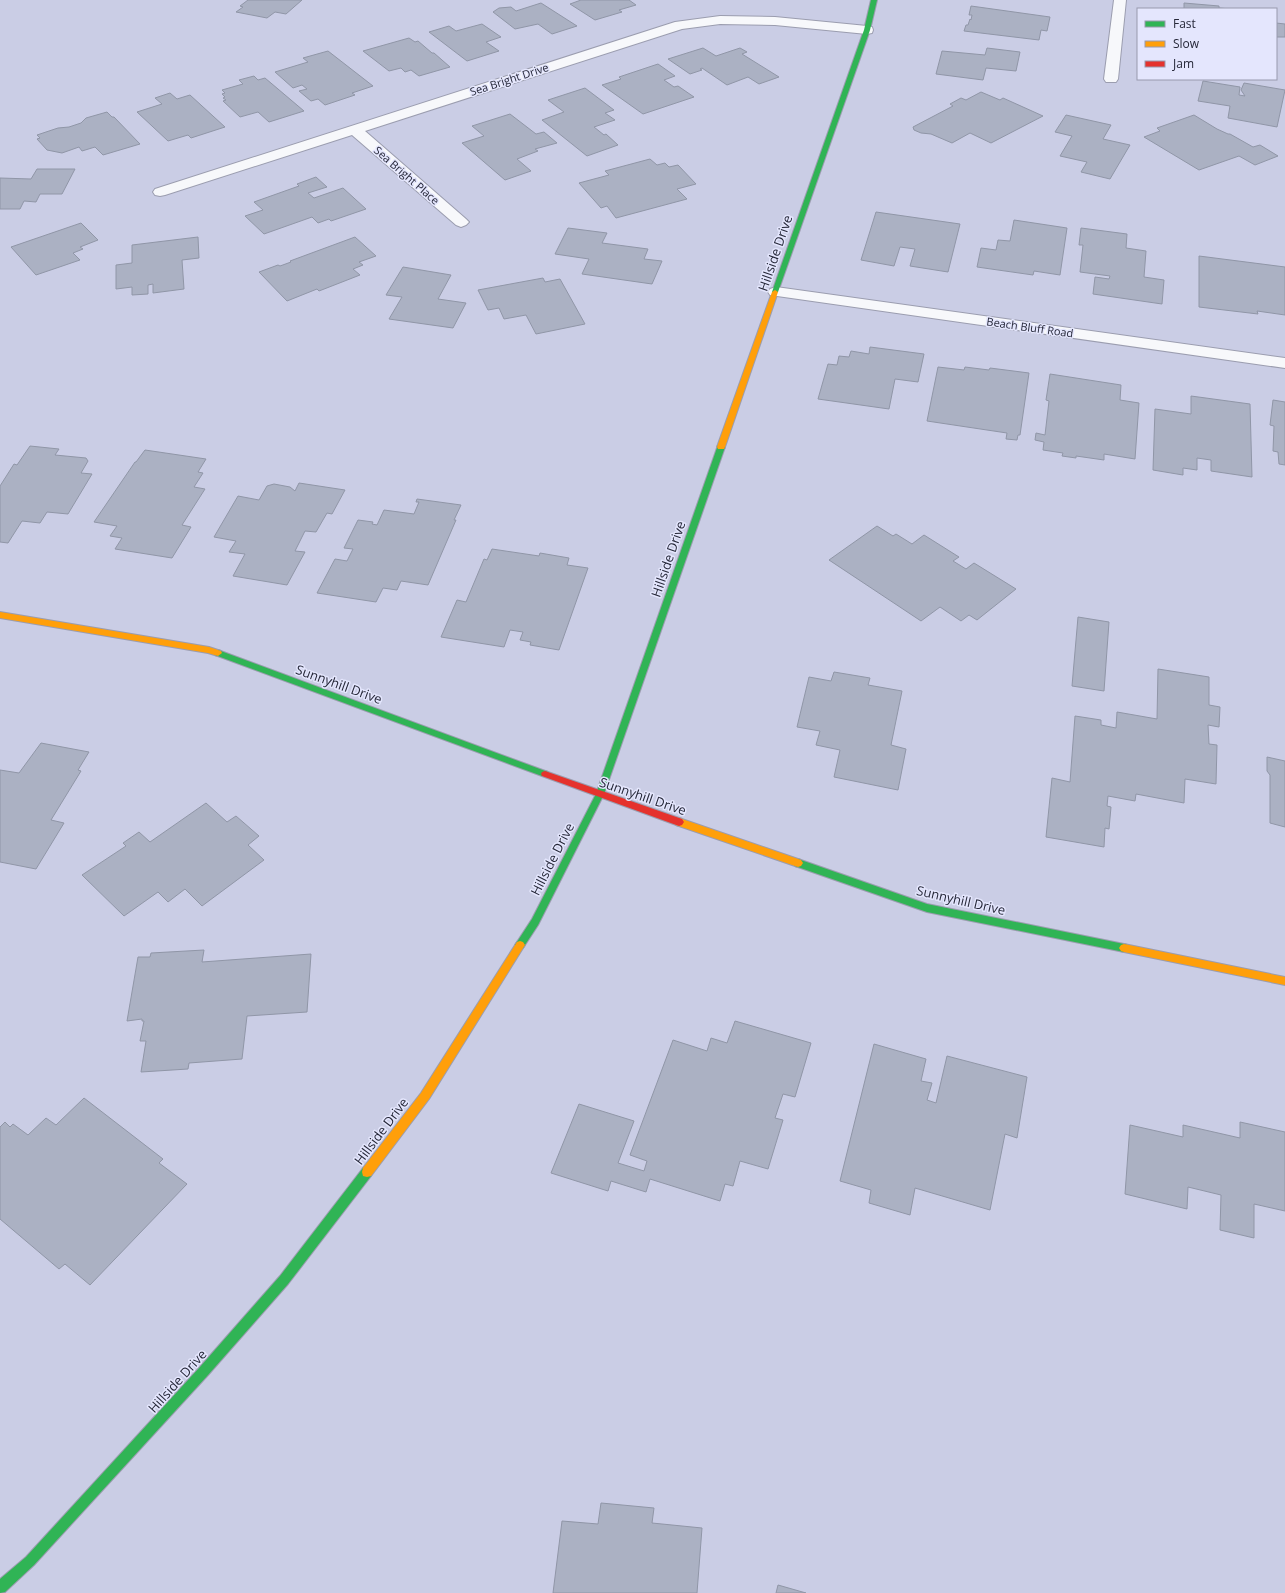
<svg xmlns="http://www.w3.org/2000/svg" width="1285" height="1593" font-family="'Open Sans',sans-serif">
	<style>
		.building { fill: #abb1c3; stroke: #9096a7 }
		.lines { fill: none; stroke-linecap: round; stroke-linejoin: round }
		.street-casing { stroke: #9b9daf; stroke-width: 2 }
		.fast-casing { stroke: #9b9daf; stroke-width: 2 }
		.slow-casing { stroke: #9b9daf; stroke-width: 2 }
		.jam-casing { stroke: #9b9daf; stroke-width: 2 }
		.street { fill: #f7f8fb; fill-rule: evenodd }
		.fast { fill: #30b455; fill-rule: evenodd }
		.slow { fill: #ff9f0a; fill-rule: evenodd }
		.jam { fill: #e5322d; fill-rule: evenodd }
		.labels { text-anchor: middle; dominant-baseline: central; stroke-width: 3; stroke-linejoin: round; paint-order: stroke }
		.far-street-label { font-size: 11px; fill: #252738; stroke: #e4e6fd }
		.street-label { font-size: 13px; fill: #252738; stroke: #e4e6fd }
	</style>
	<rect width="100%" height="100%" fill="#cacde5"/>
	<path class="building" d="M 248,0 L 302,0 L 286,14 L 275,12 L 267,18 L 236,12 L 243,7 L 240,6 Z
		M 581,0 L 629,0 L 636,5 L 619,10 L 622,12 L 595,20 L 570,4 Z
		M 541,3 L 577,26 L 552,34 L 538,24 L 515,29 L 493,12 L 499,8 L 511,7 L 516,11 Z
		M 1184,3 L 1219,6 L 1219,8 L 1231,9 L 1184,9 Z
		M 971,6 L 1050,17 L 1047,31 L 1041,30 L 1039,40 L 964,31 L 966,25 L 968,25 L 970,19 L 971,20 L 972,15 L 969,15 Z
		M 1276,23 L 1285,24 L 1285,37 L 1276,37 Z
		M 482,24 L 501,37 L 486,42 L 499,51 L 467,61 L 429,32 L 449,26 L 456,31 Z
		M 409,38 L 415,42 L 418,41 L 432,53 L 434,53 L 450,67 L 419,76 L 411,70 L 405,72 L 401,68 L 389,71 L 363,51 Z
		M 703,48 L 716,56 L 740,48 L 747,52 L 742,54 L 779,77 L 759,84 L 748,77 L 727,85 L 702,68 L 700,69 L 702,70 L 690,74 L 668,59 Z
		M 987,48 L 1020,52 L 1016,71 L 986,68 L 983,80 L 936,74 L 942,51 L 985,55 Z
		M 328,51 L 373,86 L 352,93 L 355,95 L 325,105 L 318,99 L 311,101 L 299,91 L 307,89 L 302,85 L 293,88 L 275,72 L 308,62 L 303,58 Z
		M 658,64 L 675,76 L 664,80 L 674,87 L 678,86 L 694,97 L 643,114 L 602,85 L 621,79 L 619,77 Z
		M 254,76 L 258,80 L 265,78 L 304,111 L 269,122 L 258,112 L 240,117 L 223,101 L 226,100 L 223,98 L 225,97 L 222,94 L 225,93 L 222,90 L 243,84 L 239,80 Z
		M 1203,81 L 1240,87 L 1239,95 L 1245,96 L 1241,90 L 1244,83 L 1285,90 L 1277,127 L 1228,118 L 1230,106 L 1198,101 Z
		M 585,88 L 614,110 L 605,113 L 615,120 L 594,127 L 604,135 L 606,134 L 618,145 L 587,156 L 542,120 L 564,112 L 548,100 Z
		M 981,92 L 1000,100 L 1003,98 L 1043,116 L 991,143 L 970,133 L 952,143 L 931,134 L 921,133 L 914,130 L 913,127 L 953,106 L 950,104 L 961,98 L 966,100 Z
		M 170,93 L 177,99 L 190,95 L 225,127 L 191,138 L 188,135 L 168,141 L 137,112 L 162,104 L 155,98 Z
		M 107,112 L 112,117 L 114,117 L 140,144 L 103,155 L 95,147 L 82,151 L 79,147 L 62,153 L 47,150 L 37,139 L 40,138 L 37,135 L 58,128 L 69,127 L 81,123 L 86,118 Z
		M 510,114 L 536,134 L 544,132 L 557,143 L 535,149 L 538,151 L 517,159 L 531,171 L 505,180 L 462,143 L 484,136 L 472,126 Z
		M 1066,115 L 1111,125 L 1103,139 L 1130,145 L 1110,179 L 1081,172 L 1087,162 L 1060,156 L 1072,136 L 1055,132 Z
		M 1194,115 L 1217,129 L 1228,134 L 1230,134 L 1253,147 L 1260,145 L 1278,156 L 1255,165 L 1239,156 L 1199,170 L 1144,137 L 1160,131 L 1157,128 Z
		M 650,159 L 657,165 L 665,163 L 669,167 L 678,165 L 696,184 L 677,189 L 687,199 L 616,218 L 607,206 L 601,208 L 579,183 L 609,175 L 605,171 Z
		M 37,169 L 75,169 L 62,194 L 40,194 L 36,202 L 24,201 L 20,209 L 0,209 L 0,178 L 31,179 Z
		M 316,177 L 327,187 L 308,193 L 314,198 L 343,188 L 366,209 L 331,221 L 329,219 L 318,223 L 312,217 L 264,234 L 245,216 L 263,210 L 254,202 L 299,186 L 297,184 Z
		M 876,212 L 960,224 L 948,272 L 910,266 L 915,249 L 900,247 L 894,266 L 861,260 Z
		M 1014,220 L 1067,228 L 1060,275 L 1034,271 L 1033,275 L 977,267 L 981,248 L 996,250 L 998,240 L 1010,241 Z
		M 81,223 L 98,240 L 80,247 L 83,249 L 73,253 L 80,260 L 36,275 L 11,247 Z
		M 568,228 L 607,233 L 602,243 L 648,249 L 644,259 L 662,261 L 652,284 L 582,274 L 589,259 L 555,254 Z
		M 1081,228 L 1127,234 L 1126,248 L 1146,251 L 1144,277 L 1164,280 L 1162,304 L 1093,294 L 1095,277 L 1109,279 L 1110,276 L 1080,272 L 1083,245 L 1079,245 Z
		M 198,237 L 199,258 L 182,260 L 184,289 L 153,293 L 153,284 L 148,285 L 148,294 L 132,295 L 132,287 L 116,289 L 116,265 L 132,263 L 132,245 Z
		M 355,237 L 376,256 L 359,262 L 363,265 L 353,269 L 360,275 L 319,291 L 317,289 L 287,301 L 259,272 L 278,265 L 280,266 L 291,262 L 290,261 Z
		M 1199,256 L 1285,267 L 1285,315 L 1257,311 L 1258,314 L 1199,307 Z
		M 403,267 L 451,275 L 438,299 L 466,303 L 453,328 L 389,319 L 402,297 L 386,295 Z
		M 543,278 L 545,282 L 560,279 L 585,324 L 536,334 L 526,315 L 504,319 L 499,308 L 488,310 L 478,290 Z
		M 870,347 L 924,354 L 918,382 L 895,379 L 889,409 L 818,399 L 828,364 L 837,365 L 839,356 L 849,357 L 851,351 L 869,354 Z
		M 938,367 L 964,370 L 965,367 L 989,370 L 990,368 L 1029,373 L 1020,435 L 1018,435 L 1017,440 L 1006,439 L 1007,433 L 927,421 Z
		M 1050,374 L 1121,385 L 1120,400 L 1139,403 L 1135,459 L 1104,454 L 1104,460 L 1076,456 L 1076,458 L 1062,456 L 1063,453 L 1043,450 L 1044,442 L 1035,440 L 1036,433 L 1045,435 L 1049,401 L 1046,400 Z
		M 1191,396 L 1250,404 L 1252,477 L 1211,471 L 1211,460 L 1197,458 L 1197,470 L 1183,468 L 1183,475 L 1153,470 L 1155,409 L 1191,414 Z
		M 1273,400 L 1285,402 L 1285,465 L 1279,464 L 1278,452 L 1273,451 L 1274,426 L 1270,425 Z
		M 30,446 L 59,449 L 55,455 L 86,458 L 88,461 L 81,473 L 92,474 L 68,514 L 47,512 L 40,523 L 22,521 L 8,543 L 0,542 L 0,486 L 14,464 L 17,465 Z
		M 145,450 L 206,459 L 198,472 L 203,473 L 194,487 L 205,489 L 182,525 L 191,527 L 172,558 L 115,549 L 122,538 L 110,536 L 117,526 L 94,522 L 135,462 L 136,462 Z
		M 299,483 L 345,490 L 332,514 L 327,513 L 316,532 L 305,531 L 295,551 L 305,552 L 287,585 L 233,576 L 245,554 L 229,552 L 236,541 L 214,537 L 238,496 L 259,500 L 267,486 L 274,484 L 290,487 L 295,491 Z
		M 417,499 L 461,505 L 454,520 L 456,520 L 428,585 L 401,581 L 397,590 L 383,588 L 376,602 L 317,593 L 335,559 L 347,561 L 353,549 L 344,548 L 358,520 L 373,522 L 372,524 L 377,525 L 384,510 L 414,514 L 419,502 L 416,502 Z
		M 877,526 L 893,536 L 896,534 L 912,544 L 924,535 L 959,557 L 953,561 L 966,569 L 974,563 L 1016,589 L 977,620 L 969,615 L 961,621 L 940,607 L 921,621 L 829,560 Z
		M 492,549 L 539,556 L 540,553 L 569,558 L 567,565 L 588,568 L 559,650 L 530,645 L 531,642 L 520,640 L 523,632 L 510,630 L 504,647 L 441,637 L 457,600 L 466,602 L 484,559 L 487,560 Z
		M 1078,617 L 1109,622 L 1104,691 L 1072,686 Z
		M 1158,669 L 1209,677 L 1209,705 L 1220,707 L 1219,727 L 1208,725 L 1209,744 L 1217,745 L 1216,784 L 1185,779 L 1184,803 L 1136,794 L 1135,801 L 1108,796 L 1107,806 L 1111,807 L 1109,829 L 1105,828 L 1104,847 L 1046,837 L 1052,778 L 1070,782 L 1075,716 L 1101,720 L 1101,725 L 1116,728 L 1117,712 L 1157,719 Z
		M 834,672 L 870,678 L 868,685 L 902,691 L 891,745 L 906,749 L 898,790 L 834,777 L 840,750 L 816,745 L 820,731 L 797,727 L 809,677 L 831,681 Z
		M 41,743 L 89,752 L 78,770 L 81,771 L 51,820 L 64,823 L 36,869 L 0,862 L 0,770 L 19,773 Z
		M 1267,757 L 1285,761 L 1285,827 L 1270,823 L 1270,775 L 1267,771 Z
		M 206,803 L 227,822 L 236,816 L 259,836 L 248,845 L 264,860 L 202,906 L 185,889 L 168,902 L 158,892 L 124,916 L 82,875 L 126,846 L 123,843 L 139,832 L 150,842 Z
		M 204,950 L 202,962 L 311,954 L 307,1012 L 247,1016 L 242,1059 L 189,1063 L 188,1069 L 141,1072 L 146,1041 L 140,1041 L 144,1021 L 142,1021 L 142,1019 L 127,1021 L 138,957 L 150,957 L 151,953 Z
		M 735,1021 L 811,1043 L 795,1097 L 783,1094 L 775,1118 L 783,1120 L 768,1169 L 740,1161 L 733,1186 L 725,1184 L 720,1201 L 650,1179 L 646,1192 L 611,1181 L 608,1191 L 551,1173 L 579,1104 L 634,1121 L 618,1163 L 644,1171 L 647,1161 L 630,1155 L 673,1040 L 707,1051 L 711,1038 L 727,1043 Z
		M 874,1044 L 926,1059 L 921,1081 L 932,1083 L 927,1100 L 936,1103 L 947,1056 L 1027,1077 L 1017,1138 L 1005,1134 L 990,1210 L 915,1188 L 910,1215 L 869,1203 L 871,1190 L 840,1181 Z
		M 84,1098 L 163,1159 L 159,1163 L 187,1184 L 90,1285 L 65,1264 L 59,1269 L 0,1219 L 0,1127 L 5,1122 L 10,1127 L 13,1124 L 28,1135 L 46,1118 L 56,1125 Z
		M 1240,1122 L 1285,1132 L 1285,1211 L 1254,1204 L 1254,1238 L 1220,1230 L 1221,1195 L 1188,1187 L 1187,1209 L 1125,1194 L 1130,1125 L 1183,1137 L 1183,1125 L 1240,1138 Z
		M 601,1503 L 654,1508 L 652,1523 L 702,1528 L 697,1593 L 553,1593 L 562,1521 L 598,1524 Z
		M 778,1585 L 806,1593 L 776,1593 Z"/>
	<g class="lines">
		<defs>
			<path id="street" d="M 1114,0 L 1126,0 L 1118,79 L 1116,82 L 1106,82 L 1104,79 Z
				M 720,16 L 775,17 L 867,26 L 872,27 L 873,30 L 872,33 L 867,34 L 775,25 L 720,24 L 682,29 L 365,131 L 466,219 L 469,222 L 466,225 L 461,227 L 456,225 L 352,135 L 165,195 L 160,196 L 155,195 L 153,192 L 155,189 L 675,22 Z
				M 776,287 L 1285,358 L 1285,368 L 770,295 L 768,292 L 770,289 Z"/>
			<path id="fast" d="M 871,0 L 877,0 L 870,30 L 778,292 L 773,293 L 772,292 L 864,30 Z
				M 718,445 L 724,445 L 725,447 L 604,794 L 538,925 L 523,948 L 520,949 L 517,948 L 515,945 L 517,942 L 532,919 L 596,794 Z
				M 218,650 L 548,772 L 549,774 L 548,776 L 542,776 L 215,655 L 214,653 Z
				M 798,859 L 927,904 L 1124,944 L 1127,945 L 1129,948 L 1127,951 L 1124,952 L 927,912 L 795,866 L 793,863 L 795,860 Z
				M 367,1167 L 371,1168 L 372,1172 L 371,1176 L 288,1284 L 208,1375 L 34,1565 L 5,1592 L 0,1593 L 0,1579 L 26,1557 L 200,1367 L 280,1276 L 363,1168 Z"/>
			<path id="slow" d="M 775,290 L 778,292 L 725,447 L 724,449 L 718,449 L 717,447 L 772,292 Z
				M 0,612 L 209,647 L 221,651 L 222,653 L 218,656 L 208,653 L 0,618 Z
				M 679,818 L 801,860 L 803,863 L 801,866 L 798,867 L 676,825 L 674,822 L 676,819 Z
				M 520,941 L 523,942 L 525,945 L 523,948 L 429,1099 L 371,1176 L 367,1177 L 363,1176 L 362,1172 L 363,1168 L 421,1093 L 517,942 Z
				M 1124,944 L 1285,977 L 1285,985 L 1124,952 L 1121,951 L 1119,948 L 1121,945 Z"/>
			<path id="jam" d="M 545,771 L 682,819 L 684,822 L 682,825 L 679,826 L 542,776 L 541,774 L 542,772 Z"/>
		</defs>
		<use href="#street" class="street-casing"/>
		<use href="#fast" class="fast-casing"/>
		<use href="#slow" class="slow-casing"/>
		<use href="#jam" class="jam-casing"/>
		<use href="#street" class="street"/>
		<use href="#fast" class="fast"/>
		<use href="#slow" class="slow"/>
		<use href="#jam" class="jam"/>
	</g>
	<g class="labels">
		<g class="far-street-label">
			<text transform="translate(509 79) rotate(-18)">Sea Bright Drive</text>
			<text transform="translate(407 175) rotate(41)">Sea Bright Place</text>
			<text transform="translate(1030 327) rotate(8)">Beach Bluff Road</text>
		</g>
		<g class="street-label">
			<text transform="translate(775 253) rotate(-71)">Hillside Drive</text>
			<text transform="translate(668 559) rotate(-71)">Hillside Drive</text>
			<text transform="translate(339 684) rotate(20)">Sunnyhill Drive</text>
			<text transform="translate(643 796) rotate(19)">Sunnyhill Drive</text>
			<text transform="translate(552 859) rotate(-63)">Hillside Drive</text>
			<text transform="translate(961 900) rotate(13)">Sunnyhill Drive</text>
			<text transform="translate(381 1131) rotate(-53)">Hillside Drive</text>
			<text transform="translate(177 1381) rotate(-48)">Hillside Drive</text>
		</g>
	</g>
	<rect x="1137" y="8" width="140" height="72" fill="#e4e6fd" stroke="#989aae"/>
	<rect x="1145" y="21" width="20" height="6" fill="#30b455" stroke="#989aae"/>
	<text x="1173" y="28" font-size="12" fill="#252738">Fast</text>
	<rect x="1145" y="41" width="20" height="6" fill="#ff9f0a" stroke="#989aae"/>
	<text x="1173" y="48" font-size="12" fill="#252738">Slow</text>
	<rect x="1145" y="61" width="20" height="6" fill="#e5322d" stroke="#989aae"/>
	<text x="1173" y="68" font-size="12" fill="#252738">Jam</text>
</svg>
